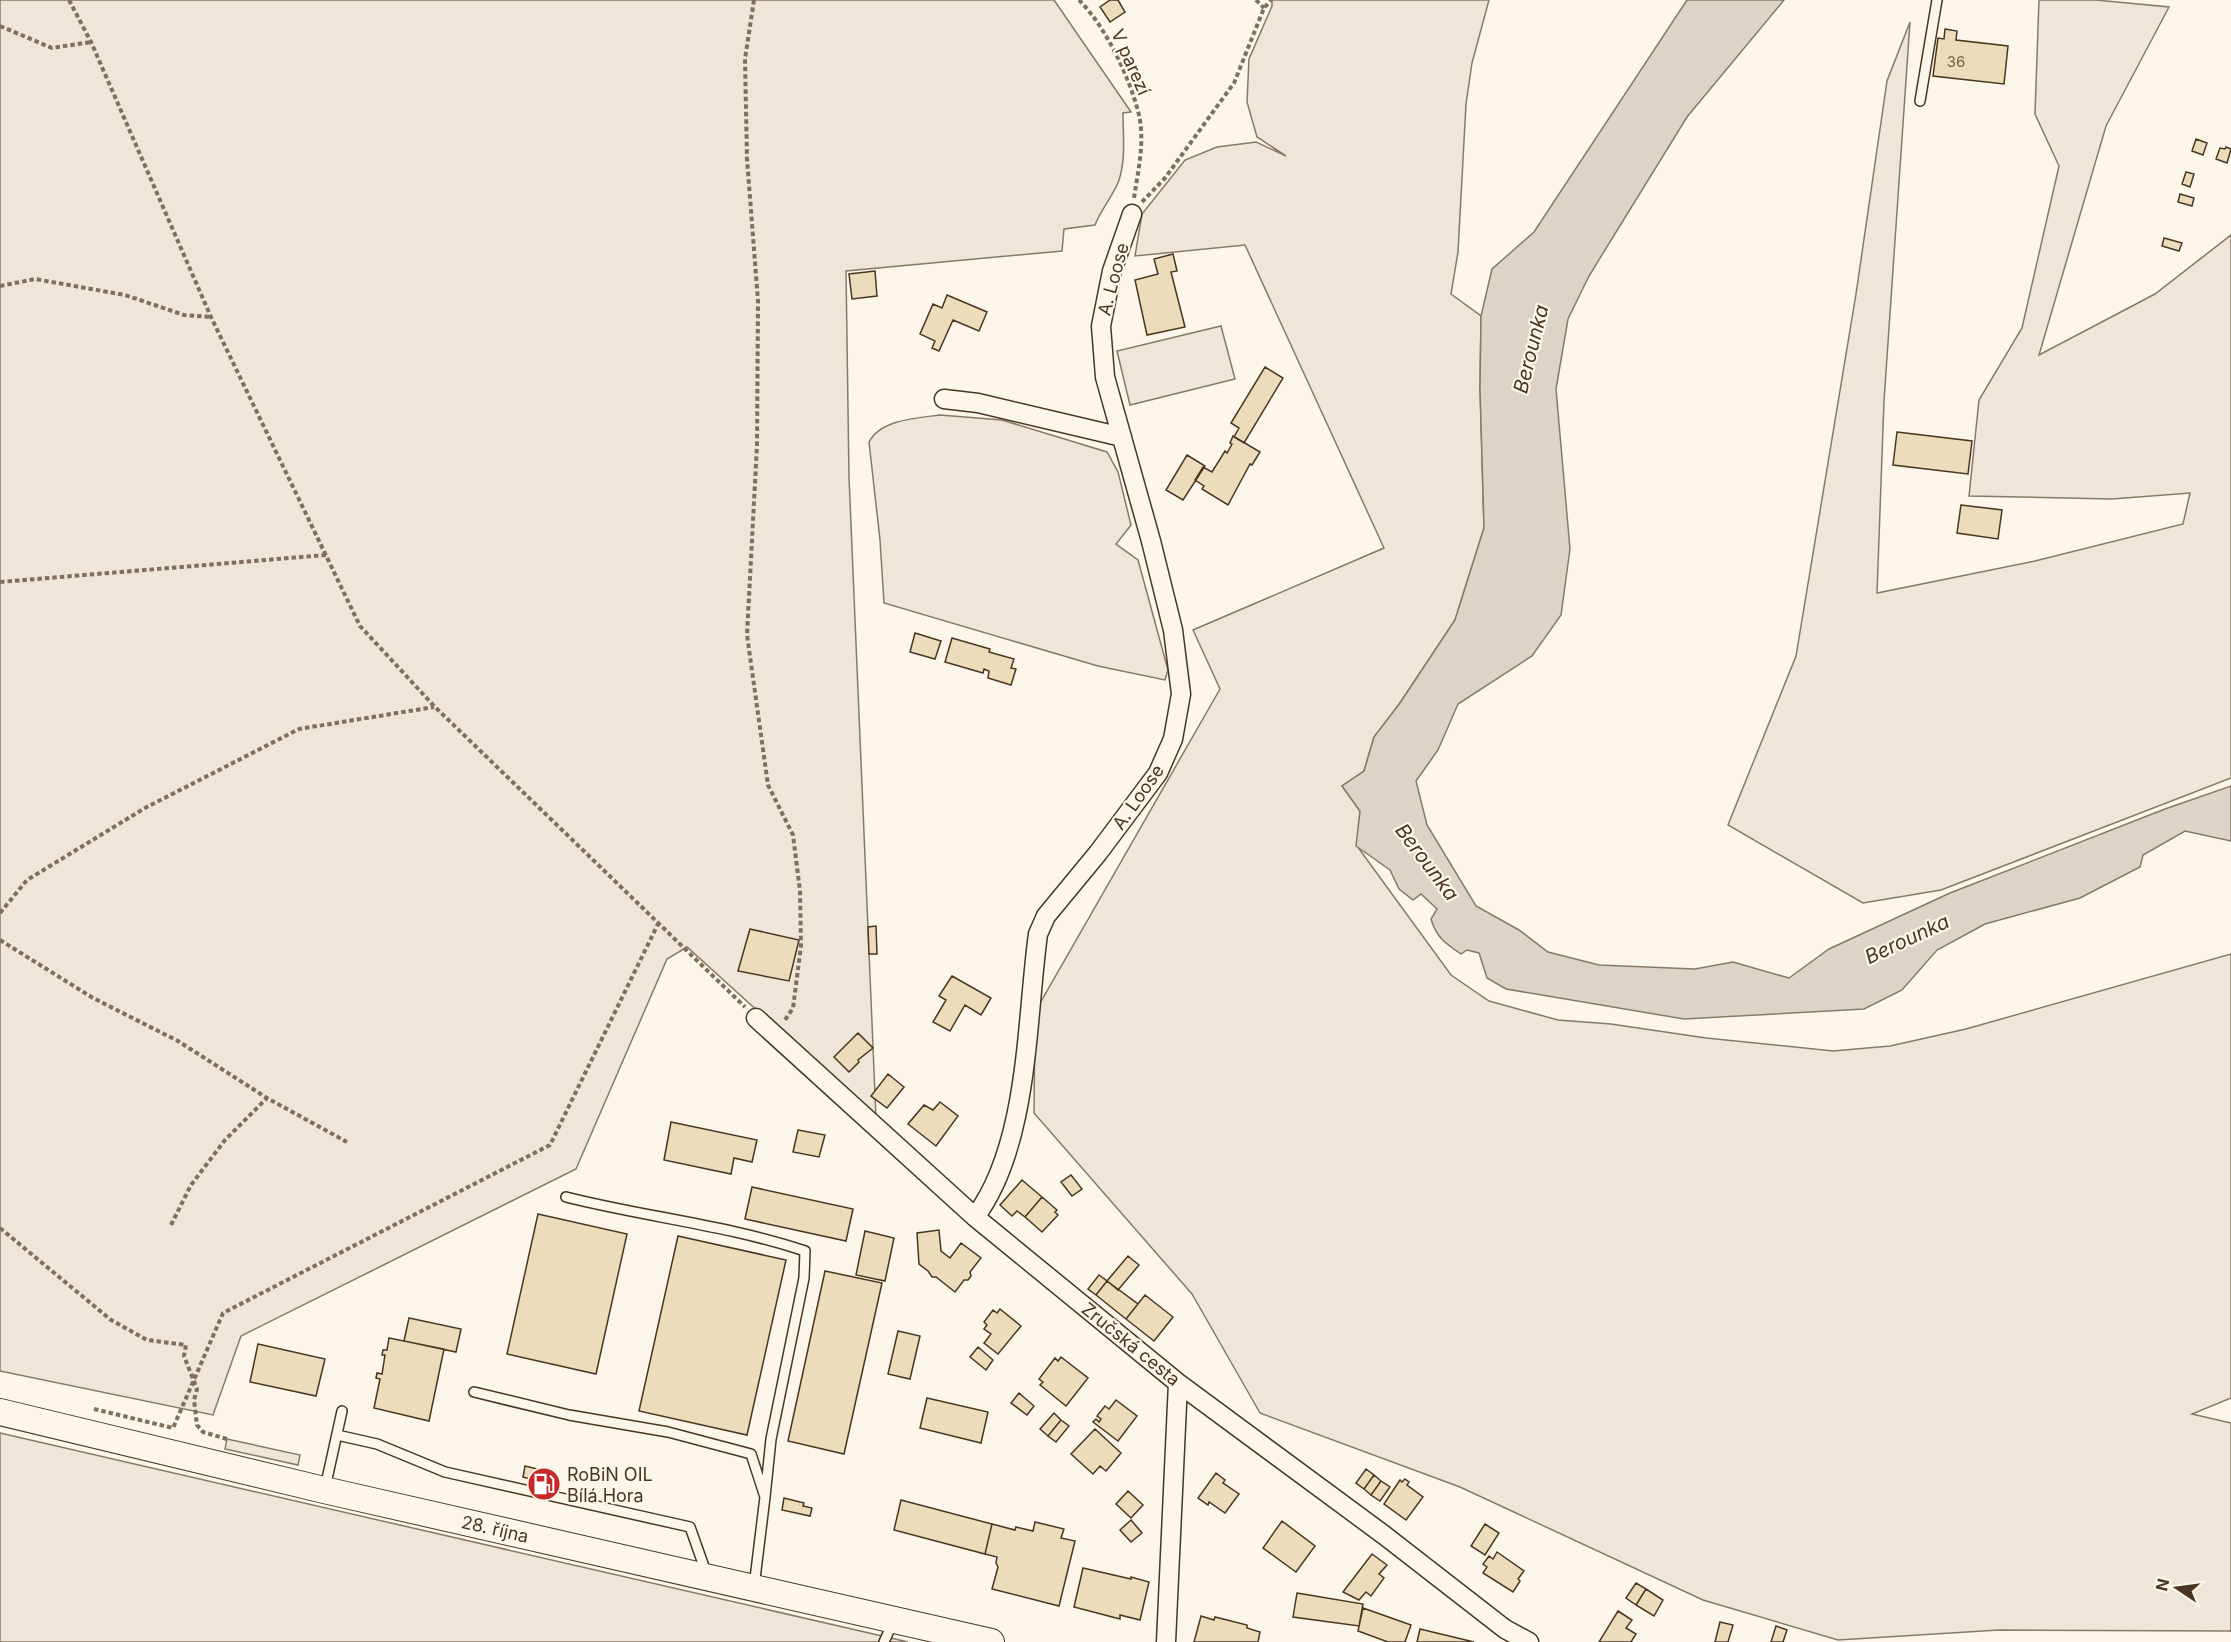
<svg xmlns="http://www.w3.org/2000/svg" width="2231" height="1642" font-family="Inter,sans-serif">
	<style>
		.green { fill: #ede6d9; stroke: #887966; stroke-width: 1.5 }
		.parking { fill: #ede7d9; stroke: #887966; stroke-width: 1.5 }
		.water { fill: #dcd4c6; stroke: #887966; stroke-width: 1.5 }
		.building { fill: #ecdcbc; stroke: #4a3520; stroke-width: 1.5 }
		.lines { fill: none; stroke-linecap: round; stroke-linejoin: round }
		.lane-casing { stroke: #4a3520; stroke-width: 12 }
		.street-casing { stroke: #4a3520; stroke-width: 21 }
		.secondary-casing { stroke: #4a3520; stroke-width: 28 }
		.path { stroke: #7f6f5c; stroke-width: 4; stroke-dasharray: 4.5 3; stroke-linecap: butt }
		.lane { stroke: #fbf6e9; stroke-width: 9 }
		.street { stroke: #fbf6e9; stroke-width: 18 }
		.secondary { stroke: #fbf6e9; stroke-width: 26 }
		.labels { text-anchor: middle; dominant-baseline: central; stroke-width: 4.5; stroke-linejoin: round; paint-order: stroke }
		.number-label { font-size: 15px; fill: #725f47 }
		.street-label { font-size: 18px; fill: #4a3520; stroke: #fbf6e9 }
		.poi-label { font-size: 18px; fill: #4a3520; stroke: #fbf6e9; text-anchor: start }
		.water-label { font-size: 20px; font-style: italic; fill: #4a3520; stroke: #fbf6e9 }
	</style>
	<rect width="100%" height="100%" fill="#fbf6e9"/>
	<path class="green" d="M 0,0 L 1054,0 L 1131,112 L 1123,113 C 1123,135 1126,159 1119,180 C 1115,193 1101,209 1095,225 L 1064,229 L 1062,251 L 846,271 L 849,477 L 876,1118 L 687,947 L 667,959 L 576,1169 L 241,1336 L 213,1415 L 0,1371 Z
		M 1272,0 L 1489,0 L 1472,63 L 1466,104 L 1458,252 L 1451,294 L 1481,316 L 1480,388 L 1484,528 L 1455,620 L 1400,703 L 1374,737 L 1364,771 L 1342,786 L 1360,811 L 1357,846 L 1451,975 L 1489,1001 L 1558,1020 L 1611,1024 L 1706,1038 L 1833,1051 L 1890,1046 L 1966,1029 L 2231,954 L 2231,1398 L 2192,1414 L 2231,1423 L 2231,1631 L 1999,1630 L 1838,1640 L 1703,1600 L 1460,1487 L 1260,1413 L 1192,1294 L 1034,1113 L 1035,1012 L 1220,689 L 1193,630 L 1384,548 L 1245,245 L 1135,256 L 1142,214 L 1185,160 L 1217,147 L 1256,142 L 1286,156 L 1257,137 L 1247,102 L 1249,59 L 1272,6 Z
		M 2039,0 L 2096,0 L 2169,7 L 2106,126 L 2039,355 L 2155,294 L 2231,235 L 2231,778 L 1941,890 L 1863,903 L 1728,825 L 1796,656 L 1856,294 L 1887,81 L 1910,22 L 1884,401 L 1877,593 L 2035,561 L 2183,524 L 2190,493 L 2112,499 L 1969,496 L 1979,400 L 2022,328 L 2059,166 L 2035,114 Z
		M 1221,326 L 1235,379 L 1130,405 L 1117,351 Z
		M 940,415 L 1002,420 L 1107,452 L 1118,472 L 1131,525 L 1116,544 L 1138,560 L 1168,670 L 1165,680 L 1098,666 L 884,603 L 880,540 L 869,442 C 881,419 918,418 940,415 Z
		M 0,1433 L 908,1642 L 0,1642 Z"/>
	<path class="parking" d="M 227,1439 L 300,1455 L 298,1465 L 225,1449 Z"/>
	<path class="water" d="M 1687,0 L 1784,0 L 1687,117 L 1589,276 L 1568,319 L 1556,389 L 1570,549 L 1561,615 L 1532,656 L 1458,704 L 1438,750 L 1416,781 L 1427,825 L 1476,906 L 1519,930 L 1548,952 L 1599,965 L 1695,969 L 1733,962 L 1789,978 L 1829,949 L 1950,893 L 2165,809 L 2231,786 L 2231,841 L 2185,831 L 2143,855 L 2140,867 L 2080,898 L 1985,924 L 1937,950 L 1902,990 L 1864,1009 L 1684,1019 L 1506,989 L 1487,978 L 1479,953 L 1467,950 L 1461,954 C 1446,944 1436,937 1431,919 L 1437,909 L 1421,894 L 1413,900 L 1399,889 L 1390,870 L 1356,846 L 1360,811 L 1342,786 L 1364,771 L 1374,737 L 1400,703 L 1455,620 L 1484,528 L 1480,388 L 1481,316 L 1492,269 L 1534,232 Z"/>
	<path class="building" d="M 1110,0 L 1118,0 L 1125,12 L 1110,22 L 1100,7 Z
		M 1945,29 L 1957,31 L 1956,40 L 2008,46 L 2004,84 L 1933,76 L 1938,38 L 1944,39 Z
		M 2196,139 L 2207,143 L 2203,155 L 2192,151 Z
		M 2226,147 L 2231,149 L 2227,163 L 2216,159 L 2220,148 L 2225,149 Z
		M 2186,172 L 2194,174 L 2190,187 L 2182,184 Z
		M 2180,194 L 2194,198 L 2192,206 L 2178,202 Z
		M 2164,238 L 2182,243 L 2179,251 L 2162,246 Z
		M 1173,254 L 1177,271 L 1171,272 L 1185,327 L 1147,335 L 1135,280 L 1158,274 L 1154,259 Z
		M 875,271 L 877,296 L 852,299 L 849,274 Z
		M 947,295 L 987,312 L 979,331 L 953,320 L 939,351 L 932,348 L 935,341 L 920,334 L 933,304 L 942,308 Z
		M 1265,367 L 1283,378 L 1244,443 L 1234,437 L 1239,428 L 1231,423 Z
		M 1897,432 L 1972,441 L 1968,474 L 1893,465 Z
		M 1233,436 L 1260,452 L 1252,465 L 1250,464 L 1228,505 L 1202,489 L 1204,486 L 1195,480 L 1203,467 L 1212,472 L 1225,451 L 1227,453 L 1232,444 L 1230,443 Z
		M 1187,455 L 1205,466 L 1183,500 L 1166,490 Z
		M 1961,505 L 2002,510 L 1998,539 L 1957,533 Z
		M 915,633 L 941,641 L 935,659 L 910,652 Z
		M 952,638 L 990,649 L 989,652 L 1014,659 L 1011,668 L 1016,669 L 1011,685 L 988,678 L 989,671 L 984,669 L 983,673 L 945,662 Z
		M 876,926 L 877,954 L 869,954 L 868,927 Z
		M 750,929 L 799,940 L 789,981 L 738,971 Z
		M 952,976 L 991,998 L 981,1015 L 965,1005 L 950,1031 L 933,1022 L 946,1000 L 939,996 Z
		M 858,1033 L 873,1048 L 858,1060 L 859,1062 L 849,1072 L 834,1057 Z
		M 888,1074 L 904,1087 L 887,1108 L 871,1096 Z
		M 940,1102 L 958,1116 L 936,1146 L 908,1124 L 924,1105 L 933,1110 Z
		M 671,1122 L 757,1140 L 752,1162 L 734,1158 L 731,1174 L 664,1160 Z
		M 798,1130 L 825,1135 L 819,1157 L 793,1152 Z
		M 1071,1175 L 1082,1189 L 1072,1196 L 1061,1182 Z
		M 1022,1180 L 1042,1197 L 1025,1217 L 1017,1211 L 1012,1216 L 1000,1205 Z
		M 752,1187 L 853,1209 L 846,1241 L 745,1219 Z
		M 1042,1197 L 1057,1210 L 1055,1212 L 1058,1215 L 1042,1232 L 1025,1217 Z
		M 538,1214 L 627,1234 L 596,1374 L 507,1354 Z
		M 939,1230 L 941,1251 L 950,1258 L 961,1243 L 981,1258 L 970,1272 L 971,1276 L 968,1280 L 964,1280 L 955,1292 L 936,1277 L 932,1277 L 928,1271 L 919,1264 L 917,1233 Z
		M 865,1231 L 894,1238 L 885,1281 L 856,1275 Z
		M 678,1236 L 786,1260 L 747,1435 L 639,1411 Z
		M 1128,1256 L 1139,1265 L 1118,1290 L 1107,1281 Z
		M 825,1271 L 882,1283 L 844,1454 L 788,1441 Z
		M 1099,1275 L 1107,1281 L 1096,1295 L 1088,1289 Z
		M 1107,1281 L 1138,1304 L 1126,1319 L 1096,1295 Z
		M 1145,1295 L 1173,1317 L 1154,1341 L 1126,1319 Z
		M 1000,1309 L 1021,1326 L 998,1354 L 984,1343 L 991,1334 L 984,1329 L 987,1325 L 984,1322 L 993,1310 L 997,1313 Z
		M 409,1318 L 461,1329 L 456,1352 L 404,1341 Z
		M 898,1331 L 920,1336 L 910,1379 L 888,1374 Z
		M 389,1338 L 444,1349 L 429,1421 L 374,1408 L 380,1379 L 376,1378 L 377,1373 L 382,1374 L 385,1355 L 382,1355 L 383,1350 L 387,1350 Z
		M 258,1344 L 325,1359 L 316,1396 L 250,1382 Z
		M 978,1347 L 993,1360 L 986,1370 L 970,1357 Z
		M 1061,1357 L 1088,1378 L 1066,1406 L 1040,1385 L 1043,1382 L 1039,1379 L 1055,1358 L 1058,1361 Z
		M 1019,1393 L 1034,1406 L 1027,1415 L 1011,1403 Z
		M 927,1398 L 988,1412 L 981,1443 L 920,1428 Z
		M 1116,1400 L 1137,1416 L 1118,1441 L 1093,1422 L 1096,1419 L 1099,1422 L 1101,1419 L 1097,1416 L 1105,1406 L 1109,1409 Z
		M 1054,1413 L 1061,1420 L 1048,1436 L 1040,1429 Z
		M 1061,1420 L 1069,1426 L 1056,1442 L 1048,1436 Z
		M 1095,1429 L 1121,1453 L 1106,1471 L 1100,1466 L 1093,1474 L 1071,1454 Z
		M 525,1466 L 550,1472 L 546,1490 L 529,1487 L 530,1479 L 523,1477 Z
		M 1366,1469 L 1374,1475 L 1364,1489 L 1356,1483 Z
		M 1216,1473 L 1225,1480 L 1223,1483 L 1239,1494 L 1225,1513 L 1209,1502 L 1208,1505 L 1198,1498 Z
		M 1374,1475 L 1381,1481 L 1371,1495 L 1364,1489 Z
		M 1405,1479 L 1409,1482 L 1407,1485 L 1423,1497 L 1406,1520 L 1384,1504 L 1400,1480 L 1402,1482 Z
		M 1381,1481 L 1390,1487 L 1380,1501 L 1371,1495 Z
		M 1128,1491 L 1143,1505 L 1131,1518 L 1116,1504 Z
		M 784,1498 L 804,1503 L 803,1506 L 812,1508 L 810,1516 L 782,1510 Z
		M 901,1500 L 992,1524 L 985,1554 L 894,1530 Z
		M 1131,1520 L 1142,1533 L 1131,1542 L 1120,1530 Z
		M 1282,1521 L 1315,1546 L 1296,1572 L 1263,1548 Z
		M 1035,1522 L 1064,1529 L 1061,1538 L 1075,1541 L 1059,1606 L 992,1589 L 998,1567 L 996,1563 L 997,1557 L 985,1554 L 992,1524 L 1015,1530 L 1016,1527 L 1033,1531 Z
		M 1485,1524 L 1499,1533 L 1485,1555 L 1471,1546 Z
		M 1497,1552 L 1524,1571 L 1518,1579 L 1520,1581 L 1513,1592 L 1483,1573 L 1487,1567 L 1483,1564 L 1489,1556 L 1493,1559 Z
		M 1372,1554 L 1387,1565 L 1379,1574 L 1384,1578 L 1371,1596 L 1366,1592 L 1359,1600 L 1343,1592 Z
		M 1083,1568 L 1131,1579 L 1131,1577 L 1149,1582 L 1140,1620 L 1120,1615 L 1120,1619 L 1074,1607 Z
		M 1636,1583 L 1646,1589 L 1636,1605 L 1626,1598 Z
		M 1646,1589 L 1663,1600 L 1654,1616 L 1636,1605 Z
		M 1297,1593 L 1363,1604 L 1359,1626 L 1293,1617 Z
		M 1363,1608 L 1411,1625 L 1405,1642 L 1388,1642 L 1358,1631 Z
		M 1618,1611 L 1632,1620 L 1626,1628 L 1636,1634 L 1631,1642 L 1599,1642 Z
		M 1201,1616 L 1214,1620 L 1215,1617 L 1247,1625 L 1247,1628 L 1260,1632 L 1258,1642 L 1194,1642 Z
		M 1720,1622 L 1733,1625 L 1728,1642 L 1715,1642 Z
		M 1776,1626 L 1787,1630 L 1783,1642 L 1771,1642 Z
		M 1420,1629 L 1474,1642 L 1417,1642 Z"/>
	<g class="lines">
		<defs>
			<path id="lane" d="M 1920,101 L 1937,0
				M 566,1197 C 645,1217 727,1225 805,1251 L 804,1278 L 771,1439 L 765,1497
				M 474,1392 L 569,1415 L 668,1432 L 751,1454 L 765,1497 L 754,1587
				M 337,1435 L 377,1444 L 445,1472 L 690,1527 L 707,1575
				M 325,1488 L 342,1411
				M 884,1642 L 893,1622"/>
			<path id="street" d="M 944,399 L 978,403 L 1122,437
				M 756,1018 L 975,1217 L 1178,1383 L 1384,1535 L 1505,1629 L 1529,1642
				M 975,1217 C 1029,1145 1026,1022 1038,934 L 1046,916 L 1098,853 L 1158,773 L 1173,739 L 1181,694 L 1173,630 L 1151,541 L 1105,377 L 1101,326 L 1112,271 L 1132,214
				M 1166,1642 L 1178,1383"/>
			<path id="secondary" d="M 0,1412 L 324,1490 L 991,1642"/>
		</defs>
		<use href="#lane" class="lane-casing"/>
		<use href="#street" class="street-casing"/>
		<use href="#secondary" class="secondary-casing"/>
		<path class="path" d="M 69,0 L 91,42 L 211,317 L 360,626 L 434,706 L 745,1007
			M 754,0 L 745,59 L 747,159 L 758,301 L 757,445 L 747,635 L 768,785 L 793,835 L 800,891 L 801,946 L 793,1008 L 785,1020
			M 1079,0 C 1106,27 1130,78 1139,115 C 1145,142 1138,171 1134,198
			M 1256,0 L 1264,8
			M 0,26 L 52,48 L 91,42
			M 1142,202 L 1165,178 L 1234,83 L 1264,8 L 1271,0
			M 0,286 L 35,279 L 125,295 L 184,315 L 211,317
			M 0,582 L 326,555
			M 0,913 L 27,880 L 145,808 L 299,729 L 434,707
			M 0,940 L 93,998 L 178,1041 L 267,1098 L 347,1142
			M 171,1225 L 191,1185 L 225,1140 L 267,1098
			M 0,1228 L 111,1320 L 147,1340 L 186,1345 L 184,1356 L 197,1389 L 194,1400 L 197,1425 L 203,1432 L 227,1439
			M 94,1409 L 173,1428 L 223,1313 L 550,1145 L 659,922"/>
		<use href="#lane" class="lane"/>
		<use href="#street" class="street"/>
		<use href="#secondary" class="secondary"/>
	</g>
	<defs>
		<symbol id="fuel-disc" viewBox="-11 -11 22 22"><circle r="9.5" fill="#c62828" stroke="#fbf6e9"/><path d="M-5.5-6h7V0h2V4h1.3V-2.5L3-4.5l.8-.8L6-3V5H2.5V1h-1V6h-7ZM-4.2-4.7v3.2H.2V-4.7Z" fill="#fff"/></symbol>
	</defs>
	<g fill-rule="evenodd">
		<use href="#fuel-disc" x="525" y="1465" width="38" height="38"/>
	</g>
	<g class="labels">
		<g class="number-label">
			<text x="1956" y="61">36</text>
		</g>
		<g class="street-label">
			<text transform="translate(1131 62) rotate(66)">V parezí</text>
			<text transform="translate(1113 279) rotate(-75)">A. Loose</text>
			<text transform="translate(1138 797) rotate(-55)">A. Loose</text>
			<text transform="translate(1131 1344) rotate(39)">Zručská cesta</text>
			<text transform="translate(495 1529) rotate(13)">28. října</text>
		</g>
		<g class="poi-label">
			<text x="567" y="1474">RoBiN OIL<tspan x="567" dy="21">Bílá Hora</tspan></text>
		</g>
		<g class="water-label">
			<text transform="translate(1531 349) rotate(-76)">Berounka</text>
			<text transform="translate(1427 862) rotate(53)">Berounka</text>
			<text transform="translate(1907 939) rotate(-25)">Berounka</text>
		</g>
	</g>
	<g transform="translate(2177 1588) rotate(283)" stroke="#fbf6e9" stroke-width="4.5" paint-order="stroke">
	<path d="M0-4.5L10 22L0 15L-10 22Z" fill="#4a3520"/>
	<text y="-9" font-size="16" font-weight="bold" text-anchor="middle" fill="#4a3520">N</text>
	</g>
</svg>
